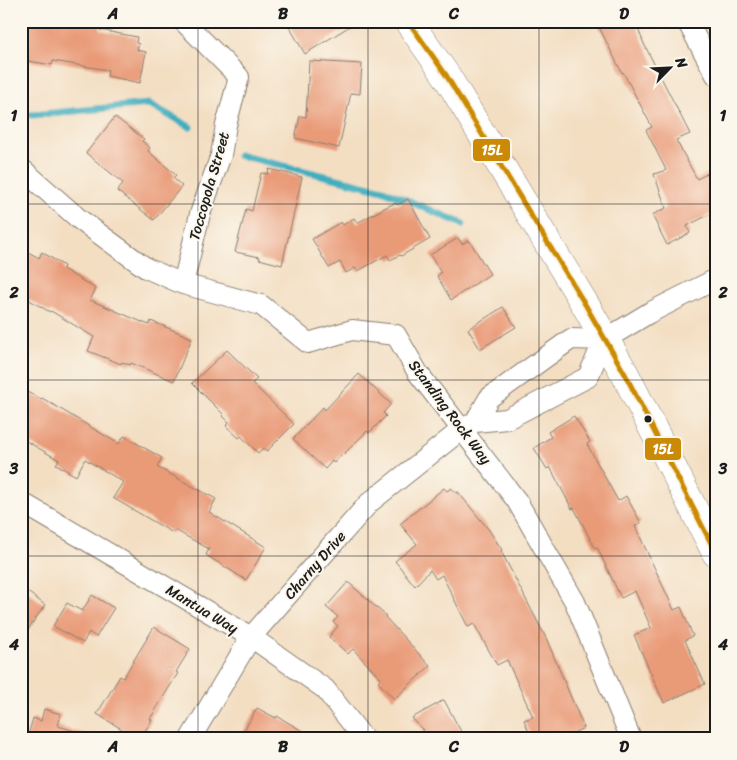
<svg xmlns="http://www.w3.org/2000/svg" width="737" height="760" font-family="Sriracha,sans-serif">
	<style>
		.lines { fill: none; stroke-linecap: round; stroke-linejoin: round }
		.stream { stroke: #41aebf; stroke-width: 7 }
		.building { fill: #e99a77 }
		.minor-casing { stroke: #887d6f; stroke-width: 22 }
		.primary-casing { stroke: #887d6f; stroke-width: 29 }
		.minor { stroke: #fff; stroke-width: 20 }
		.primary { stroke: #fff; stroke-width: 28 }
		.bus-1-casing { stroke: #fbf7ec; stroke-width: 9 }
		.bus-1 { stroke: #cb8a06; stroke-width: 5 }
		.grid { fill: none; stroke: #1c1c1c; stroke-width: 1; stroke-opacity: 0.55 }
		.bus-dot { fill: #1c1c1c; stroke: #fbf7ec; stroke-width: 2 }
		.labels { text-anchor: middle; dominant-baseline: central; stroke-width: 4; stroke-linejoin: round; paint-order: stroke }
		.street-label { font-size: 15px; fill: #1c1c1c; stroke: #fbf7ec }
		.line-badge { stroke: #fbf7ec; stroke-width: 2 }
		.badge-label { font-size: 14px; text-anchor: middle; font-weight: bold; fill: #fff }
		.neatline { fill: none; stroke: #1c1c1c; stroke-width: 2 }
		.grid-label { font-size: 16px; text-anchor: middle; font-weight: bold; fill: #1c1c1c }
	</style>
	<rect width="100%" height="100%" fill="#fbf7ec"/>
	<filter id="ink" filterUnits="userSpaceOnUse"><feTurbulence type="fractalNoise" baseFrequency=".02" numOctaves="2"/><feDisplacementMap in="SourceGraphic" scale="10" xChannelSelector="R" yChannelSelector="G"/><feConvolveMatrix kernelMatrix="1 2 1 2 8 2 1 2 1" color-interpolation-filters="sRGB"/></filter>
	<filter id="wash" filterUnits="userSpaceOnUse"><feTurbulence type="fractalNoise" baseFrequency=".0096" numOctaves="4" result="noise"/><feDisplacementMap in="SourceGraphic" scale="20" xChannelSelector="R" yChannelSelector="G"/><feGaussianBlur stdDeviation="1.12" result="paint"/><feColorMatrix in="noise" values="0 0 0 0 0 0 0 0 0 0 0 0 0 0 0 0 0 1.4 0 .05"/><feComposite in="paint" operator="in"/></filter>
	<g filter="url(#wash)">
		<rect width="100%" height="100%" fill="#f3dec2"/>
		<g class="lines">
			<path class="stream" d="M 21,113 L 32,115 L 149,104 L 190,127
				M 239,155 L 383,190 L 463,224"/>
		</g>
		<g id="blocks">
			<path class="building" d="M 33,21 L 101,21 L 100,30 L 137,37 L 136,43 L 139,44 L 137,50 L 146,52 L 140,83 L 107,76 L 108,70 L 53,61 L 52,65 L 22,60 L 26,25 L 33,25 Z
				M 286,21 L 358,21 L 305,54 Z
				M 596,21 L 635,21 L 644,44 L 690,134 L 676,140 L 697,179 L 716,169 L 716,211 L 687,226 L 690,233 L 667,245 L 652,215 L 666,208 L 654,174 L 666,170 L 646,130 L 652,127 L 623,72 L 622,73 Z
				M 309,61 L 362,64 L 360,94 L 351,93 L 339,148 L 295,138 L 300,116 L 306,117 Z
				M 115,117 L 144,139 L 142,141 L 150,148 L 148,151 L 176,175 L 173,178 L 182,186 L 154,220 L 117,191 L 123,183 L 86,153 Z
				M 269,169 L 302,177 L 282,265 L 259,259 L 260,257 L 235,252 L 246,209 L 252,211 L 261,173 L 268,174 Z
				M 408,199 L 430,239 L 401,256 L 400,255 L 390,260 L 387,255 L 358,271 L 355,268 L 346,273 L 340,262 L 329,268 L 312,239 L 341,222 L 343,225 L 354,218 L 357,223 L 388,206 L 396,203 L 397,205 Z
				M 458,238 L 462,244 L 469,240 L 490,274 L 451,300 L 437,276 L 441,273 L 430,255 Z
				M 21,248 L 39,258 L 42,252 L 64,266 L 63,269 L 96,289 L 90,300 L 149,325 L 151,321 L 192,338 L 174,381 L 131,363 L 130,365 L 122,362 L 121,364 L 88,351 L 94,337 L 51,311 L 50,312 L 26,298 L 29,293 L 21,288 Z
				M 503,307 L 516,327 L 480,349 L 468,329 Z
				M 227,350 L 257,379 L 252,383 L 294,424 L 267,451 L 263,448 L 258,453 L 241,436 L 239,438 L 226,426 L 229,422 L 223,416 L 224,415 L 192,383 Z
				M 359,374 L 391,404 L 383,413 L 386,416 L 369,433 L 367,431 L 342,456 L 341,455 L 334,463 L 332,461 L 325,469 L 293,439 L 323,407 L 325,410 Z
				M 21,389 L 41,399 L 42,398 L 119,444 L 124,436 L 162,458 L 157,467 L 216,499 L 209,512 L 266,547 L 246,580 L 206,555 L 209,549 L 175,530 L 173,533 L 113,498 L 123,482 L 85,459 L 76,476 L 56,464 L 59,460 L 21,438 Z
				M 574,416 L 590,442 L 587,444 L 618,501 L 626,496 L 641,523 L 635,526 L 674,610 L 681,607 L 693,636 L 685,640 L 705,684 L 664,703 L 634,635 L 651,628 L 635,591 L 621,598 L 597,547 L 595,548 L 574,508 L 572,509 L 550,467 L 547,469 L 534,448 L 551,437 L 548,432 Z
				M 444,488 L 447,491 L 451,488 L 456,493 L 458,492 L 489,530 L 502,550 L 501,551 L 546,638 L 584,728 L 560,739 L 532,739 L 524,720 L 533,717 L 507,660 L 497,665 L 474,624 L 468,627 L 442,575 L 436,579 L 430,570 L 415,586 L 395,561 L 417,544 L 400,524 Z
				M 348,582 L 386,616 L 385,617 L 430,666 L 394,699 L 378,682 L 381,679 L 353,649 L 348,654 L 329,637 L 338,626 L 333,622 L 338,617 L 326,607 Z
				M 21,587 L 45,605 L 21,640 Z
				M 92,595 L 114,608 L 96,637 L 89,632 L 83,643 L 53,626 L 67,603 L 82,611 Z
				M 154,627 L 190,649 L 176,672 L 178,673 L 150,719 L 152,720 L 140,739 L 138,739 L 97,714 L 120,676 L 123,678 Z
				M 444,700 L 465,739 L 431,739 L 412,718 Z
				M 257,708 L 276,718 L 277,716 L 316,739 L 239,739 Z
				M 44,709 L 61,714 L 58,726 L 85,734 L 84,739 L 27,739 L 33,718 L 41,721 Z"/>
		</g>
	</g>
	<g filter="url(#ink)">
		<use href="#blocks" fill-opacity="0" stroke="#887d6f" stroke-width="1"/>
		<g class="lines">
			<defs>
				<path id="minor" d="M 687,21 L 716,75
					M 22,169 L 79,219 L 146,268 L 183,284 L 261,305 L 308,343 L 352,330 L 396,335 L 418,373 L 517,501 L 575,602 L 631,739
					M 183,284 L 200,214 L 221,155 L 226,125 L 239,77 L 183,21
					M 475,422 L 489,398 L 571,339 L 604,340 L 649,313 L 716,279
					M 21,502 L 251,637 L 325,689 L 364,739
					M 190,739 L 251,637 L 322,556 L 369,503 L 461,430 L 475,422 L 507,419 L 588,377 L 604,340"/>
				<path id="primary" d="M 408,21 L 446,75 L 586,306 L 625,374 L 716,553"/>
			</defs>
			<use href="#minor" class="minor-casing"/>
			<use href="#primary" class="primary-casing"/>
			<use href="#minor" class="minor"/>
			<use href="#primary" class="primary"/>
			<defs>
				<path id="bus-1" d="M 408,21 L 446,75 L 586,306 L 625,374 L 716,553"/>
			</defs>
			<use href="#bus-1" class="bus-1-casing"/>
			<use href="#bus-1" class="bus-1"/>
		</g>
	</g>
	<path class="grid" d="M 198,21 L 198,739M 368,21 L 368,739M 539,21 L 539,739M 21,204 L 716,204M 21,380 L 716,380M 21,556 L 716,556"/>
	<circle class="bus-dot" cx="648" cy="419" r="4.5"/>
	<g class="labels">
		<g class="street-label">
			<text transform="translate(209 186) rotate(-74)">Toccopola Street</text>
			<text transform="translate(450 412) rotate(53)">Standing Rock Way</text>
			<text transform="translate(315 565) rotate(-49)">Charny Drive</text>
			<text transform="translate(202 609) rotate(31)">Mantua Way</text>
		</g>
	</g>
	<g class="line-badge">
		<rect x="472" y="138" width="39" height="24" rx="5" fill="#cb8a06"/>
		<rect x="644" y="437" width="38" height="24" rx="5" fill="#cb8a06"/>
	</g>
	<g class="badge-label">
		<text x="492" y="155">15L</text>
		<text x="663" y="454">15L</text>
	</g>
	<rect width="737" height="760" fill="none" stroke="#fbf7ec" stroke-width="55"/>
	<g transform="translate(670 68) rotate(66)" stroke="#fbf7ec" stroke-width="4" paint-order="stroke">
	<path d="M0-4L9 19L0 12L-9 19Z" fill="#1c1c1c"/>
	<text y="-8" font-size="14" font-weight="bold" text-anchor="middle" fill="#1c1c1c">N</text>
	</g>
	<rect x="28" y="28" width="682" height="704" class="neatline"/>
	<g class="grid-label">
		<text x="113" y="19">A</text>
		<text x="283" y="19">B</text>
		<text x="454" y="19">C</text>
		<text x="624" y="19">D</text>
		<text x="14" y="121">1</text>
		<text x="723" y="121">1</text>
		<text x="14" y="298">2</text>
		<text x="723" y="298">2</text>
		<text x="14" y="474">3</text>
		<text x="723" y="474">3</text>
		<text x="14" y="650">4</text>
		<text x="723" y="650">4</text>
		<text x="113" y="752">A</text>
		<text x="283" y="752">B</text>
		<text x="454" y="752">C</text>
		<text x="624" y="752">D</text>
	</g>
</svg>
